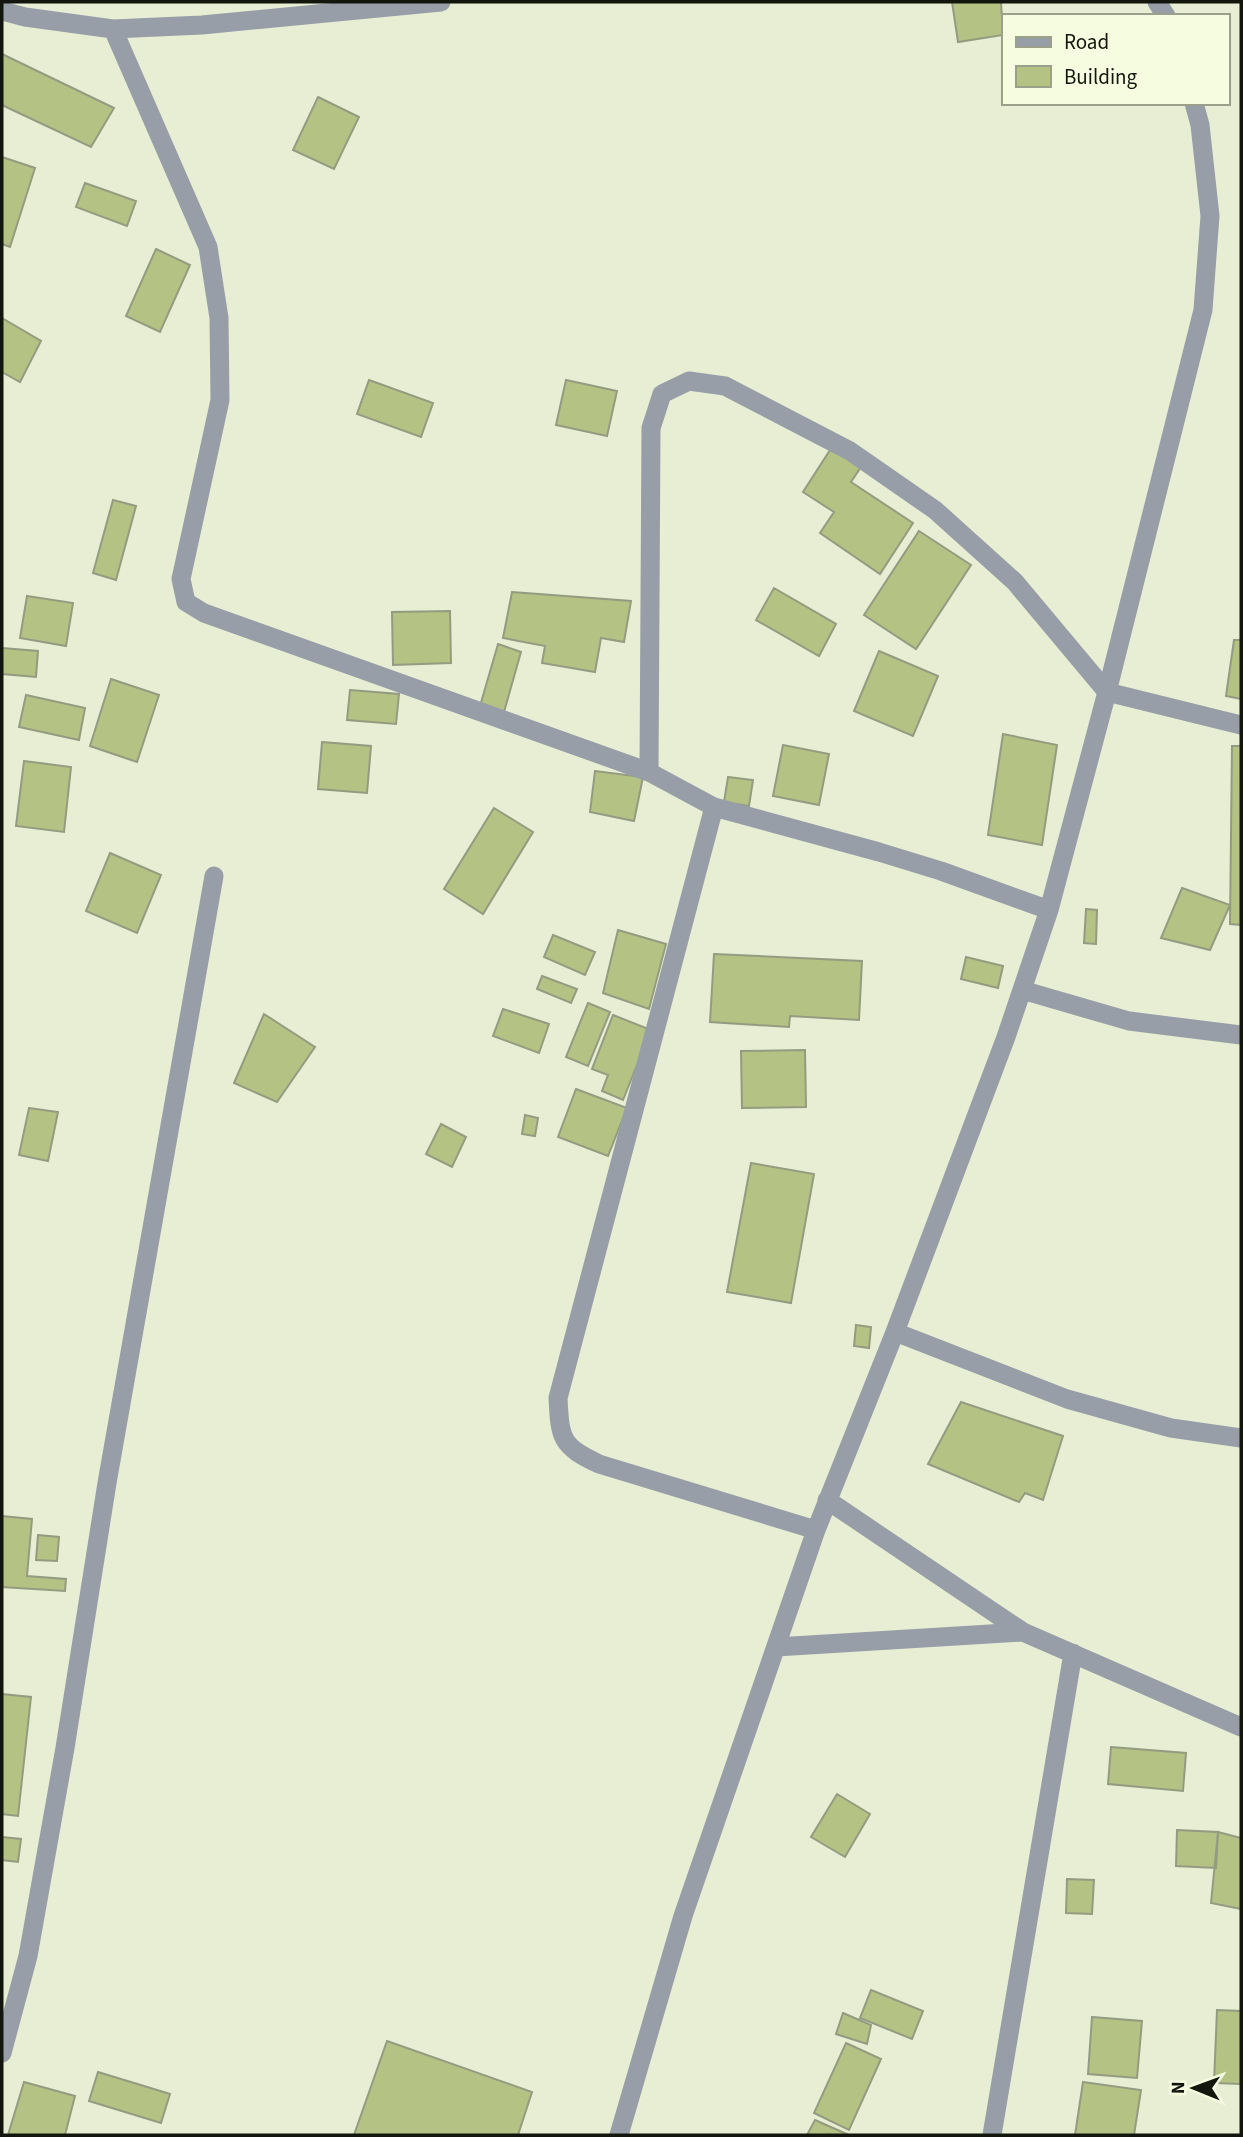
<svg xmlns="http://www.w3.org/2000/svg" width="1243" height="2137" font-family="'Source Sans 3',sans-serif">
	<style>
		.building { fill: #b4c284; stroke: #959b81; stroke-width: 2 }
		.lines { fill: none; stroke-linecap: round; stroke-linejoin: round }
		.minor { stroke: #979ea8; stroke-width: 19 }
	</style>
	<rect width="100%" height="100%" fill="#e7eed3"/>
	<path class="building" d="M 952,2 L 1001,2 L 1003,35 L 958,42 Z
		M 2,54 L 114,108 L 91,147 L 2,105 Z
		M 318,97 L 359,117 L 334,169 L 293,150 Z
		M 2,157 L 35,168 L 10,247 L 2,244 Z
		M 85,183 L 136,201 L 127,226 L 76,207 Z
		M 156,249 L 190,265 L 160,332 L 126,316 Z
		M 2,318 L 41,341 L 20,382 L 2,372 Z
		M 369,380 L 433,403 L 421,437 L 357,414 Z
		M 566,380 L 617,391 L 607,436 L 556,425 Z
		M 832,447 L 861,467 L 851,482 L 913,523 L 880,574 L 820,533 L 834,512 L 803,492 Z
		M 113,500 L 136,506 L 116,580 L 93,573 Z
		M 919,531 L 971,565 L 916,649 L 864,615 Z
		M 774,588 L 836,624 L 819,656 L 756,620 Z
		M 512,592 L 631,601 L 624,642 L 601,638 L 595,672 L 542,663 L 545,646 L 503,638 Z
		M 27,596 L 73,603 L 66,646 L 20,638 Z
		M 450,611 L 451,663 L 393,665 L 392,612 Z
		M 1234,640 L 1241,640 L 1241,699 L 1226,696 Z
		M 498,644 L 521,652 L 504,712 L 480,706 Z
		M 2,648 L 38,651 L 36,677 L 2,674 Z
		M 879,651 L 938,676 L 913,736 L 854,711 Z
		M 111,679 L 159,695 L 137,762 L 90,746 Z
		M 350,690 L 399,694 L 396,724 L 347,720 Z
		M 26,695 L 85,708 L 79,740 L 19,727 Z
		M 1003,734 L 1057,745 L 1042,845 L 988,835 Z
		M 322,742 L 371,746 L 367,793 L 318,789 Z
		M 783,745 L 829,754 L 819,805 L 773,796 Z
		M 1232,746 L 1241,746 L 1241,925 L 1230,924 Z
		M 24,761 L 71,767 L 64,832 L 16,826 Z
		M 595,771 L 643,777 L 634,821 L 590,812 Z
		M 728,777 L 753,780 L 749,806 L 724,802 Z
		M 494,808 L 533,832 L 483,914 L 444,889 Z
		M 110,853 L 161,875 L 137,933 L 86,911 Z
		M 1182,888 L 1230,905 L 1210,950 L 1161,938 Z
		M 1086,909 L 1097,910 L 1096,944 L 1084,943 Z
		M 618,930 L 666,944 L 649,1009 L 603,993 Z
		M 553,935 L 595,952 L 585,975 L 544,957 Z
		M 714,954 L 862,961 L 859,1020 L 790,1016 L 789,1027 L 710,1022 Z
		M 966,957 L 1003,966 L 998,988 L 961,979 Z
		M 542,976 L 577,989 L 571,1003 L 537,989 Z
		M 588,1003 L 610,1012 L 588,1066 L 566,1057 Z
		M 503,1009 L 549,1024 L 539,1053 L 493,1036 Z
		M 264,1014 L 315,1047 L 277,1102 L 234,1083 Z
		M 613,1015 L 651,1030 L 623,1100 L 602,1091 L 608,1075 L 592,1069 Z
		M 805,1050 L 806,1107 L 742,1108 L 741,1051 Z
		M 576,1089 L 627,1108 L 608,1156 L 558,1137 Z
		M 29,1108 L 58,1112 L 48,1161 L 19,1155 Z
		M 525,1115 L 538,1118 L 535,1136 L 522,1134 Z
		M 441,1124 L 466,1137 L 452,1167 L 426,1154 Z
		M 751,1163 L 814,1174 L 791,1303 L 727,1292 Z
		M 856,1325 L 871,1327 L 869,1348 L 854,1346 Z
		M 961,1402 L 1063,1436 L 1043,1500 L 1025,1493 L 1019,1502 L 928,1464 Z
		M 2,1516 L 32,1519 L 27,1576 L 66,1579 L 65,1591 L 2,1587 Z
		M 38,1535 L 59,1537 L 57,1561 L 36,1560 Z
		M 2,1694 L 31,1697 L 18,1816 L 2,1814 Z
		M 1111,1747 L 1186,1753 L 1183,1791 L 1108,1784 Z
		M 837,1794 L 870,1814 L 845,1857 L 811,1837 Z
		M 1177,1830 L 1218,1832 L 1216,1868 L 1176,1866 Z
		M 1218,1832 L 1241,1838 L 1241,1909 L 1211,1903 Z
		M 2,1837 L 21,1839 L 18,1862 L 2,1860 Z
		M 1067,1879 L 1094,1880 L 1092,1914 L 1066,1913 Z
		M 871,1990 L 923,2011 L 912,2039 L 860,2018 Z
		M 1217,2010 L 1241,2011 L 1241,2084 L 1214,2083 Z
		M 843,2013 L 871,2025 L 867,2044 L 836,2034 Z
		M 1092,2017 L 1142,2021 L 1137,2078 L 1088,2074 Z
		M 387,2041 L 532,2092 L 518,2135 L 354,2135 Z
		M 846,2043 L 881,2059 L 849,2130 L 814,2113 Z
		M 98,2072 L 170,2094 L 161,2123 L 89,2101 Z
		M 24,2082 L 75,2096 L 65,2135 L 8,2135 Z
		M 1083,2082 L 1141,2090 L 1134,2135 L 1075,2135 Z
		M 815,2120 L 849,2135 L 807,2135 Z"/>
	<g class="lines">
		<path class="minor" d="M 1157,2 L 1166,16
			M 2,11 L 25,17 L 113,29 L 202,25 L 441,2
			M 113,29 L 208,247 L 219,318 L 220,400 L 181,579 L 186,602 L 204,613 L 649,772 L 714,807 L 879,852 L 941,871 L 1049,910
			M 649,772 L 651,428 L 662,394 L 689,381 L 725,386 L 850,451 L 935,510 L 1015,582 L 1107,692 L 1241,725
			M 714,807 L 558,1398 C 560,1439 561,1446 599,1464 L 816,1530
			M 1022,990 L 1129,1021 L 1241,1035
			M 895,1332 L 1067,1399 L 1171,1428 L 1241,1438
			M 827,1500 L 1023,1632 L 1241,1727
			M 776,1647 L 1023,1632
			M 2,2053 L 28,1956 L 65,1748 L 107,1483 L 214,876
			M 619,2135 L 683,1916 L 816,1530 L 895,1332 L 1006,1037 L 1049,910 L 1107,692 L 1203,310 L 1210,216 L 1200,125 L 1194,103
			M 992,2135 L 1073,1653"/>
	</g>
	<rect width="1243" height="2137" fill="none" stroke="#13160c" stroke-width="7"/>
	<rect x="1002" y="14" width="228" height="91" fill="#f5fce0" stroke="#9ba08b" stroke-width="2"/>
	<rect x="1016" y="37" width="35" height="10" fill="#979ea8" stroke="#9ba08b" stroke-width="2"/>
	<text x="1064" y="49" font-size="21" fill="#13160c">Road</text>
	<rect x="1016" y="66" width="35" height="21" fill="#b4c284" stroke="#9ba08b" stroke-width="2"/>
	<text x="1064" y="84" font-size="21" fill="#13160c">Building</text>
	<g transform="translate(1194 2088) rotate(271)" stroke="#f5fce0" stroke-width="5" paint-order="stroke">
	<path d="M0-5L12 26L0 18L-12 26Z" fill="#13160c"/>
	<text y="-10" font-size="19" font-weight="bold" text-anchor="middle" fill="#13160c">N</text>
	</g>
</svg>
